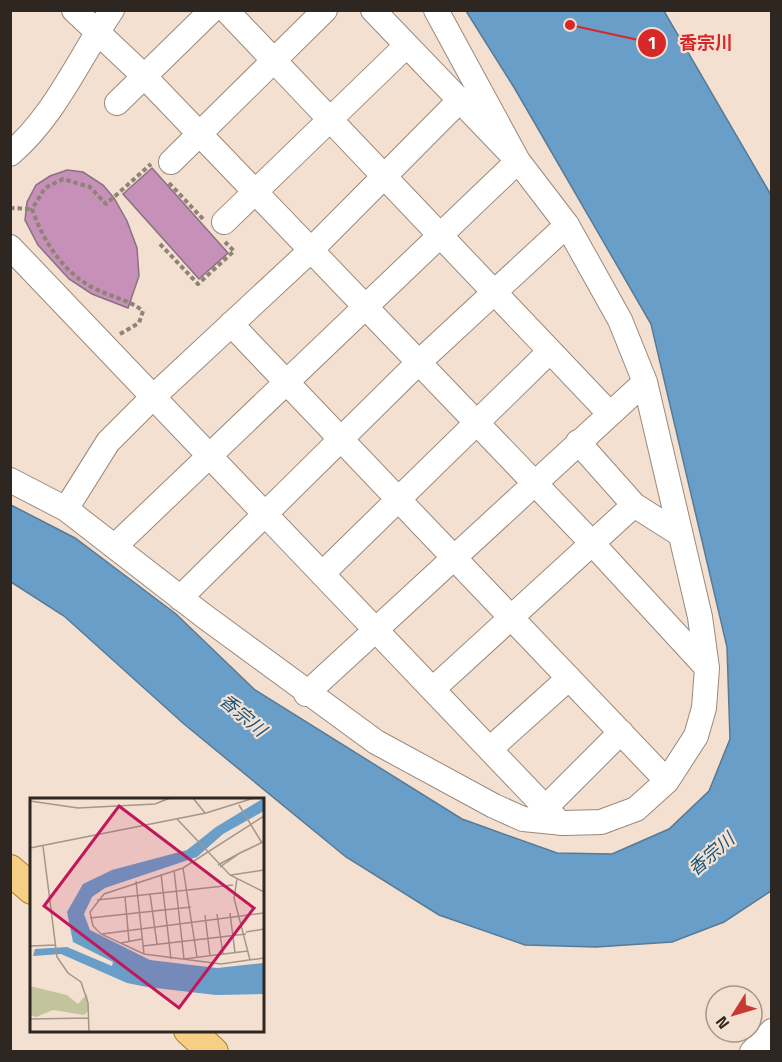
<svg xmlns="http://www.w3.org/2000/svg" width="782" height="1062" font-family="'Titillium Web','Noto Sans JP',sans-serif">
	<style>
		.water { fill: #689ec8; stroke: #577a96; stroke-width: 1.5 }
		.building { fill: #c790b8; stroke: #867380; stroke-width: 1.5 }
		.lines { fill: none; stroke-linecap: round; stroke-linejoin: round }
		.minor-casing { stroke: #9a897a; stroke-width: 26 }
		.major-casing { stroke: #ab7f2c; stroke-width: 32 }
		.path { stroke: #8f8277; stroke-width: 4; stroke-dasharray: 4.5 3; stroke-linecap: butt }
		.minor { stroke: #fff; stroke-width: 24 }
		.major { stroke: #f5cf84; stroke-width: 30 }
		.labels { text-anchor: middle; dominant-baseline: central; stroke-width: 4.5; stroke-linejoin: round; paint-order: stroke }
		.water-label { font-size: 18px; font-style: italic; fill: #17557e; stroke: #f3e0d0 }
		.inset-road { fill: none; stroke: #a4968a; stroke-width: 1.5 }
		.view { fill: #c2185b; fill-opacity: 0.15; stroke: #c2185b; stroke-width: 3 }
		.inset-edge { fill: none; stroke: #2e2721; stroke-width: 3 }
		.leader { fill: none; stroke: #d62828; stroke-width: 2 }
		.callout-dot { fill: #d62828; stroke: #f3e0d0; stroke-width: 2 }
		.mark-label { font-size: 18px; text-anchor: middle; font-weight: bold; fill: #fff }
		.callout-label { font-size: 18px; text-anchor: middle; font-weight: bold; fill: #d62828; stroke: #f3e0d0; stroke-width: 4.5; stroke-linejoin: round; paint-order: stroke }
	</style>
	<rect width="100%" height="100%" fill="#f3e0d0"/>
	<path class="water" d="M 466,11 L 664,11 L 771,195 L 771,891 L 724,922 L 672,942 L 596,947 L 525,945 L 439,915 L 346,857 L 184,724 L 64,616 L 11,582 L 11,505 L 75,538 L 176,614 L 255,690 L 462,819 L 557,853 L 612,854 L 669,829 L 709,791 L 730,739 L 727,647 L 651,324 L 515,89 Z"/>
	<path class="building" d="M 152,168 L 228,253 L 199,279 L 123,194 Z
		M 67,170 L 83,172 L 103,185 L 114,198 L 127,221 L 137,248 L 139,276 L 128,308 L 92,294 L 69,279 L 38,245 L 25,220 L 27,202 L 36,185 L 50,176 Z"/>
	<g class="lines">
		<defs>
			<path id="minor" d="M 74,10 L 144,76 L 592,543 L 707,668
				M 226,10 L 609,413
				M 117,103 L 212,10
				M 10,154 C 55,116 79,58 112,10
				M 171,162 L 325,10
				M 224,222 L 406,46
				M 10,247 L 560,823
				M 231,324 L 667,781
				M 578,442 L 634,505 L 680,534
				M 10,480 L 66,509 L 204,616 L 376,742 L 494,806 L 523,819 L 564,823 L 601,822 L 636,809 L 667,781 L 696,736 L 704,708 L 707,668 L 700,617 L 645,382 L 620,320 L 567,225 L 518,161 L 436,10
				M 66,509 L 108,442 L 152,398 L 310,251 L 460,100
				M 115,546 L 518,161 L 373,10
				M 322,574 L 549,352
				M 180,598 L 418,363 L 567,225
				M 433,689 L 634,505
				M 306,694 L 645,382
				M 490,749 L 569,678
				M 546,807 L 621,732
				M 752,1052 L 772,1031"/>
			<path id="major" d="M 10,870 L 32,889
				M 189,1030 L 213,1052"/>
		</defs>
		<use href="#minor" class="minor-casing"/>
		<use href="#major" class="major-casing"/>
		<path class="path" d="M 169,183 L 203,219
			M 10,208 L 32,209
			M 160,244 L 198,284 L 234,251 L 225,242
			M 120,334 L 139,323 L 143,311 C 129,300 115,298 100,291 C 65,276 44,243 32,209 L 45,188 L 63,179 L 90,187 L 106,204 L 151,164"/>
		<use href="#minor" class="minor"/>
		<use href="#major" class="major"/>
	</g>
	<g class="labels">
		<g class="water-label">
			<text transform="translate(243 715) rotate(40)">香宗川</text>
			<text transform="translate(711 854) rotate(-41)">香宗川</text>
		</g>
	</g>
	<g transform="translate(30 798)">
		<rect width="234" height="234" fill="#f3e0d0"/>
		<path d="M 0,188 L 37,197 L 48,206 L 57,196 L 59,212 L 54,217 L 23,212 L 6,219 L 0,217 Z" fill="#c2c59c"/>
		<path d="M 234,0 L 234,13 L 193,36 L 167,59 L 75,90 L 62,99 L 54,116 L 60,132 L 120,162 L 187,170 L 234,165 L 234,196 L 186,197 L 117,189 L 97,185 L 31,156 L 3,158 L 5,151 L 37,149 L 82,168 L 83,164 L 43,144 L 37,114 L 53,86 L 82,72 L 157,52 L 186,29 Z" fill="#689ec8"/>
		<path class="inset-road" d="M 163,0 L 175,15M 0,3 L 48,10 L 125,6 L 140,0M 209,7 L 232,45M 234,18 L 153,70 L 74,96 L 60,114 L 63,128 L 71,136 L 114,156 L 191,166 L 234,160M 147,21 L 200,77 L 234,94M 13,48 L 27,159 L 38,175 L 51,184 L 58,205 L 59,234M 0,50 L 176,15 L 224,0M 210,55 L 233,44M 188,67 L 210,55 L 190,69M 153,70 L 167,159M 144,72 L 154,161 L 218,153M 131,76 L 141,161M 201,77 L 234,72M 207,81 L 204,100 L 220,162M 106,83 L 114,156M 120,96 L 127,146M 95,99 L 99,143M 67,102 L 203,87M 200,115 L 205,155M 187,116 L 193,156M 175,117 L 180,158M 60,120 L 161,109M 216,134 L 234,131M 72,136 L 234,115M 91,145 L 112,141M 0,148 L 25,147M 113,148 L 216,136M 0,221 L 59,220"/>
		<path class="view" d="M 89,8 L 224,110 L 149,210 L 14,108 Z"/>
		<rect width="234" height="234" class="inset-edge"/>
	</g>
	<path class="leader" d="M570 25L652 43"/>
	<g class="callout-dot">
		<circle cx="570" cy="25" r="6"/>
		<circle cx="652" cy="43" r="15"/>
	</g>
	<g class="mark-label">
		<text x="652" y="49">1</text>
	</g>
	<g class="callout-label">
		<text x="706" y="49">香宗川</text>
	</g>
	<rect width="782" height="1062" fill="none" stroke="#2e2721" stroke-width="24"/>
	<g transform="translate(734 1014) rotate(233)"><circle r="28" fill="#f3e0d0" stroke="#a4968a" stroke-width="1.5"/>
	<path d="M0-4.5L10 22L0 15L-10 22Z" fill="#c73932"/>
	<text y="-9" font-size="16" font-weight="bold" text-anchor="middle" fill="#2e2721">N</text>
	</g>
</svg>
